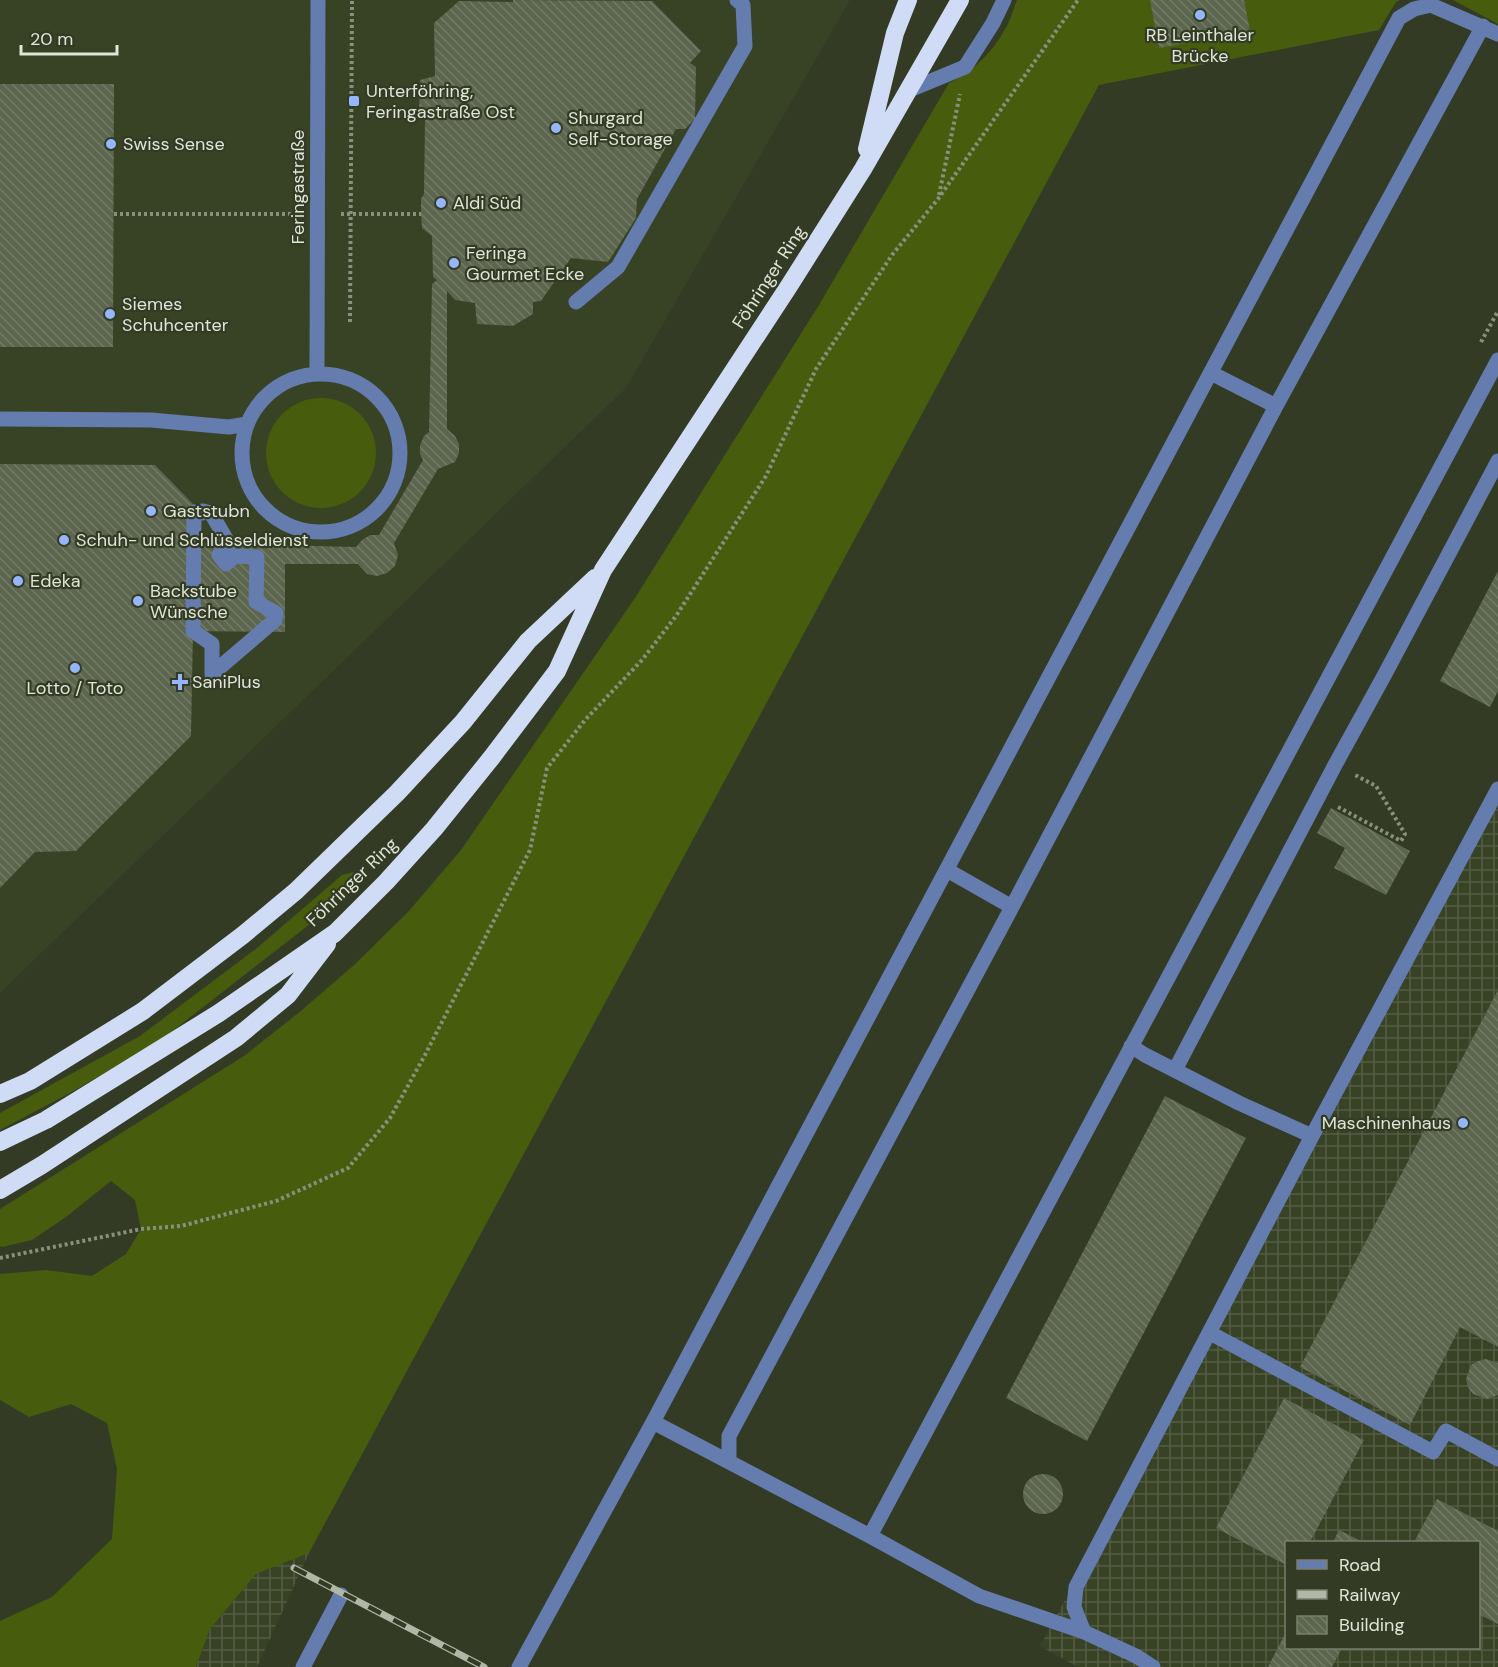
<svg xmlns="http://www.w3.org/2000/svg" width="1498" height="1667" font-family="'DM Sans',sans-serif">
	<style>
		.built { fill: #384225 }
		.industrial { fill: url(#industrial-grid); fill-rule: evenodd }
		.grass { fill: #475d0d }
		.building { fill: url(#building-back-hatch) }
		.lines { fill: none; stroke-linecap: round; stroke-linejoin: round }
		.path { stroke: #89907e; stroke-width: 4; stroke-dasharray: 3 3; stroke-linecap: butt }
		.minor { stroke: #647cae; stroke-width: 15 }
		.highway { stroke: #d0dcf5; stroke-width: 18 }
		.rail-casing { stroke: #b0b7a7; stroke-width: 7 }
		.rail { stroke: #333b25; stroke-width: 4.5; stroke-dasharray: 14; stroke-linecap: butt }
		.poi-dot { fill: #95b6fd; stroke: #333b25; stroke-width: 2 }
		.labels { text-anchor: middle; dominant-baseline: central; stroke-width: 4.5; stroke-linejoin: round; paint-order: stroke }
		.poi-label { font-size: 18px; fill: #dfe5d7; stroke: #333b25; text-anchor: start }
		.street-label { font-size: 18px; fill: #dfe5d7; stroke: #333b25 }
	</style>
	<defs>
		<pattern id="industrial-grid" width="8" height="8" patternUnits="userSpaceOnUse" patternTransform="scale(1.5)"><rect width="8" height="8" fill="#384225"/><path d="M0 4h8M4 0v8" fill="none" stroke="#545d44"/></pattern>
		<pattern id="building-back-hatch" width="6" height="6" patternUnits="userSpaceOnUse" patternTransform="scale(1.5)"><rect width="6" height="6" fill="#5c654d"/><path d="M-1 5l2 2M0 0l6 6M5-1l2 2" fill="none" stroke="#737b66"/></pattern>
	</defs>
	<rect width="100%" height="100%" fill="#333b25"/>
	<path class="built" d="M 0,0 L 850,0 L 626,388 L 0,993 Z"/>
	<path class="industrial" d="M 1498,798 L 1498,1667 L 1078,1667 L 1040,1646 ZM 1286,1542 L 1478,1542 L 1478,1648 L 1286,1648 Z
		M 309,1553 L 257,1667 L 196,1667 L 210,1629 L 256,1574 Z"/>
	<path class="grass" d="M 1017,0 L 1400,0 L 1396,2 L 1379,30 L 1099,85 L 309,1553 L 256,1574 L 210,1629 L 196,1667 L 0,1667 L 0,1621 L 52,1597 L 112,1539 L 117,1469 L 107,1423 L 71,1404 L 29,1417 L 0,1400 L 0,1274 L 46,1270 L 92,1276 L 126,1254 L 141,1229 L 135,1200 L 111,1181 L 66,1217 L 32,1240 L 2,1247 L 0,1246 L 0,1209 L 244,1056 L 302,1010 L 354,965 L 408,912 L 461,850 L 635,598 L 819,305 L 949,83 C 971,73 992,53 1004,31 C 1010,22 1013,10 1017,0 Z
		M 1453,0 L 1498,0 L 1498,24 Z
		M266 453a55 55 0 1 1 110 0a55 55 0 1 1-110 0Z
		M 354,872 L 355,882 L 310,924 L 157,1043 L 70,1093 L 0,1130 L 0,1113 L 140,1036 L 257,948 L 342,875 Z"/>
	<path class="building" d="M 513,0 L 652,1 L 701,51 L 690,63 L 696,67 L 695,119 L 685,129 L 676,129 L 637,199 L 636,218 L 608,262 L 571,258 L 541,301 L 533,302 L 533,314 L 513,326 L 477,324 L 475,303 L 455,300 L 447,291 L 447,429 L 455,436 L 459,444 L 459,453 L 455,462 L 438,469 L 394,543 L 398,555 L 395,566 L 387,573 L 377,576 L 367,574 L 358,564 L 285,564 L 285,632 L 193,631 L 191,736 L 76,851 L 35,852 L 0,888 L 0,464 L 155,465 L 194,505 L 194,543 L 356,547 L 362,540 L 370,535 L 379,535 L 423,460 L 420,454 L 420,445 L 424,436 L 429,432 L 432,284 L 437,280 L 433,277 L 432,236 L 422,228 L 421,214 L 421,199 L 424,194 L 425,118 L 419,112 L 420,80 L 435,76 L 434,23 L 459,1 L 513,2 Z
		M 1150,0 L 1244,0 L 1250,31 L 1159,48 Z
		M 0,84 L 114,84 L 113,347 L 0,347 Z
		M 1498,571 L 1498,691 L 1490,707 L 1440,681 Z
		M 1331,808 L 1410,851 L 1386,895 L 1334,868 L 1345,848 L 1317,833 Z
		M 1498,990 L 1498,1347 L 1460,1327 L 1410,1425 L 1300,1367 Z
		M 1165,1096 L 1246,1138 L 1087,1441 L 1006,1398 Z
		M 1486,1359 L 1498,1363 L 1498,1395 L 1487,1399 L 1473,1394 L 1468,1387 L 1466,1379 L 1471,1365 L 1478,1361 Z
		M 1284,1398 L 1364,1440 L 1310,1542 L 1286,1542 L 1286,1565 L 1216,1528 Z
		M1023 1494a20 20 0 1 1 40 0a20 20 0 1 1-40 0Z
		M 1437,1499 L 1498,1531 L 1498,1624 L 1478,1614 L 1478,1542 L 1414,1542 Z
		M 1339,1530 L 1363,1542 L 1333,1542 Z
		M 1286,1632 L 1286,1648 L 1342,1648 L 1332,1667 L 1268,1667 Z"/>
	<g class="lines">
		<path class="path" d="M 939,195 L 960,94
			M 114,214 L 294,214
			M 341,214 L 421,214
			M 350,322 L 352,0
			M 1481,342 L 1498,311
			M 217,594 L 233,600
			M 1338,807 L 1401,841 L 1405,834 L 1376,786 L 1355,775
			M 0,1258 L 141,1229 L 181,1226 L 276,1201 L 348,1168 L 390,1118 L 425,1055 L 530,850 L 547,768 L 585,720 L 642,660 L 676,616 L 766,476 L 816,369 L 892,255 L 938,199 L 1078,0"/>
		<path class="minor" d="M 907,91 L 965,67 L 993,23 L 1004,0
			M 576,302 L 618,267 L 745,46 L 743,5 L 737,0
			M 317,373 L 318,0
			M 1211,373 L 1276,406
			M242 453a79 79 0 1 1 158 0a79 79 0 1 1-158 0Z
			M 0,419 L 151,420 L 229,427 L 247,424
			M 203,511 L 211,513 L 229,544 L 219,555 L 226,564 L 235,556 L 257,557 L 256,602 L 276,613 L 275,620 L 212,674 L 212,644 L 193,631 L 194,512 L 202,513 Z
			M 947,870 L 1012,907
			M 1131,1046 L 1145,1055 L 1239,1103 L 1312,1136
			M 1175,1070 L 1335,765 L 1385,674 L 1498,461
			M 1210,1333 L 1433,1452 L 1446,1431 L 1498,1459
			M 653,1422 L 870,1536 L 979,1596 L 1084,1632
			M 729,1462 L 729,1436 L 1012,907 L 1276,406 L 1483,26
			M 870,1536 L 1498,360
			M 303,1667 L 341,1595
			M 519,1667 L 653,1422 L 1399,18 L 1414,9 L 1431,5 L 1498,34
			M 1153,1667 L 1136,1656 L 1084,1632 L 1074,1607 L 1076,1587 L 1312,1136 L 1498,789"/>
		<path class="highway" d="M 867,149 L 895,33 L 908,0
			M 0,1094 L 30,1081 L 143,1011 L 243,935 L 296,891 L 397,793 L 463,722 L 528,641 L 595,578
			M 0,1142 L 46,1120 L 219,1013 L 335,933 L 386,882 L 434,829 L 492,757 L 557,671 L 603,570 L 789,286 L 863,169 L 960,0
			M 0,1190 L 42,1165 L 236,1038 L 288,995 L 327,944"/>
		<defs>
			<path id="rail" d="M 294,1568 L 484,1667"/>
		</defs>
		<use href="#rail" class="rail-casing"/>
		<use href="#rail" class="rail"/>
	</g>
	<g class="poi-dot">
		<circle cx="1200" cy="15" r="6"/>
		<rect x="348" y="95" width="12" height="12" rx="3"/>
		<circle cx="556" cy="128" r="6"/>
		<circle cx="111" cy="144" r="6"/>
		<circle cx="441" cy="203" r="6"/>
		<circle cx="454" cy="263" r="6"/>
		<circle cx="110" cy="314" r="6"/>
		<circle cx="151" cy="511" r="6"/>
		<circle cx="64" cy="540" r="6"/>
		<circle cx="18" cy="581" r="6"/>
		<circle cx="138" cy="601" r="6"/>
		<circle cx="75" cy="668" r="6"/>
		<path d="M177 673h6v6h6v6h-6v6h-6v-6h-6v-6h6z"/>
		<circle cx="1463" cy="1123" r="6"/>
	</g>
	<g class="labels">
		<g class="poi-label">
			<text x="1200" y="35" text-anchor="middle">RB Leinthaler<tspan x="1200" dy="21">Brücke</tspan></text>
			<text x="366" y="91">Unterföhring,<tspan x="366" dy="21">Feringastraße Ost</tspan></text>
			<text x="568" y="118">Shurgard<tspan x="568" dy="21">Self-Storage</tspan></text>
			<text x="123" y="144">Swiss Sense</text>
			<text x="453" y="203">Aldi Süd</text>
			<text x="466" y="253">Feringa<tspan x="466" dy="21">Gourmet Ecke</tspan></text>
			<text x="122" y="304">Siemes<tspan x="122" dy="21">Schuhcenter</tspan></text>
			<text x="163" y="511">Gaststubn</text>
			<text x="76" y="540">Schuh- und Schlüsseldienst</text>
			<text x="30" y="581">Edeka</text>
			<text x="150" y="591">Backstube<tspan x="150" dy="21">Wünsche</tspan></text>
			<text x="192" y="682">SaniPlus</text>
			<text x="75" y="688" text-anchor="middle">Lotto / Toto</text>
			<text x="1451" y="1123" text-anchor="end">Maschinenhaus</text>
		</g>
		<g class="street-label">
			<text transform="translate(298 187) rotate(-90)">Feringastraße</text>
			<text transform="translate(769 277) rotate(-57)">Föhringer Ring</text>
			<text transform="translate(352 882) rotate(-44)">Föhringer Ring</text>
		</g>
	</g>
	<rect x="1285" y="1541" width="195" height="108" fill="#333b25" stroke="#787f6c" stroke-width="1.5"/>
	<rect x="1297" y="1560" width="30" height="9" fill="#647cae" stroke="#787f6c" stroke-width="1.5"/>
	<text x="1339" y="1571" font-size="18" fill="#dfe5d7">Road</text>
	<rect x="1297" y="1590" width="30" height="9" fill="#b0b7a7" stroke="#787f6c" stroke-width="1.5"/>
	<text x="1339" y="1601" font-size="18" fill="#dfe5d7">Railway</text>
	<rect x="1297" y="1616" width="30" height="18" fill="url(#building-back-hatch)" stroke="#787f6c" stroke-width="1.5"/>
	<text x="1339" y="1631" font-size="18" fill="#dfe5d7">Building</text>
	<path d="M21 45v9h96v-9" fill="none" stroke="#dfe5d7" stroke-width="3"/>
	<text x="30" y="45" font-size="18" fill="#dfe5d7" stroke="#333b25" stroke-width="4.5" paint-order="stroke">20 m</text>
</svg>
